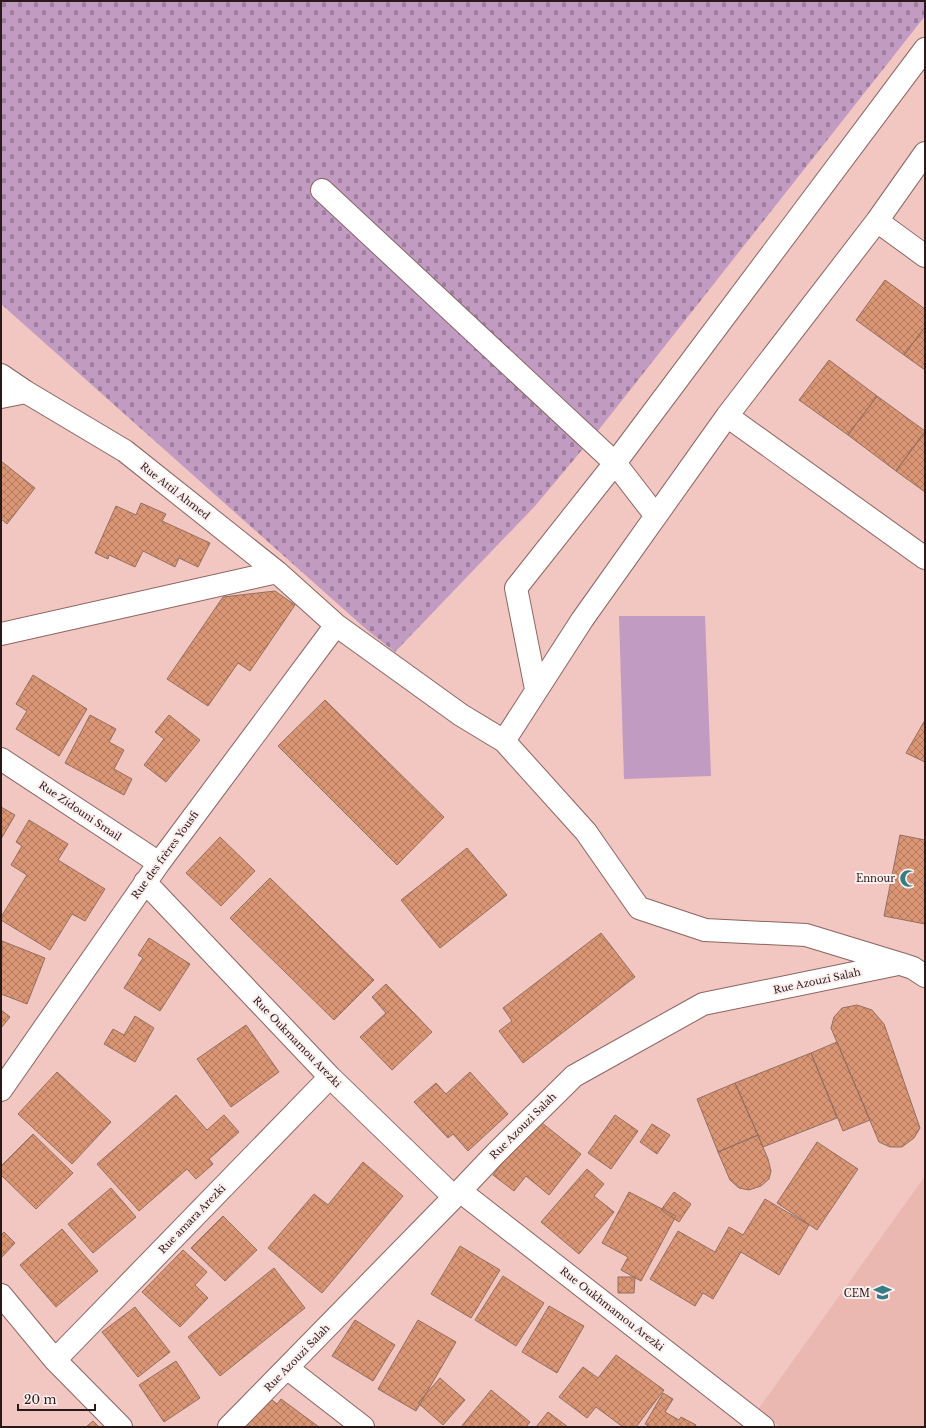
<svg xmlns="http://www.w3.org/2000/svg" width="926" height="1428" font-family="'Libre Baskerville',serif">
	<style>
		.built { fill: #ebb7b1 }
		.cemetery { fill: url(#cemetery-stones) }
		.pitch { fill: #c19bc1 }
		.building { fill: url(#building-cross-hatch); stroke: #937060 }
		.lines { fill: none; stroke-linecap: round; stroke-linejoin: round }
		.minor-casing { stroke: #8b6561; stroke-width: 24 }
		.minor { stroke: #fff; stroke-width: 22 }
		.labels { text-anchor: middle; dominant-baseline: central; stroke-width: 4; stroke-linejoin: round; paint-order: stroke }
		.street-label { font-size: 10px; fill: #291918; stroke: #fdefee }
		.poi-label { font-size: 10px; fill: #291918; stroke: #fdefee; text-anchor: end }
	</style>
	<defs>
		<pattern id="cemetery-stones" width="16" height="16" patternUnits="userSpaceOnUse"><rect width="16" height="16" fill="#c19bc1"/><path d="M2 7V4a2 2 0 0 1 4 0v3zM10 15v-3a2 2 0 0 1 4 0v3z" fill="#9d7e9c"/></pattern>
		<pattern id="building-cross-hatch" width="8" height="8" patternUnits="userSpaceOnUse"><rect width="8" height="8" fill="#da9574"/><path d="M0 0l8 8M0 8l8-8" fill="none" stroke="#b1795e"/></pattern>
	</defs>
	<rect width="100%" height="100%" fill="#f2c6c1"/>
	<path class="built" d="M 925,1176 L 925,1427 L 781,1427 L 757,1411 Z"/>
	<path class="cemetery" d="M 1,1 L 925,1 L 925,16 L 597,432 L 535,506 L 395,652 L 367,630 L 1,304 Z"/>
	<path class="pitch" d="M 619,616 L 705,616 L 711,776 L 624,779 Z"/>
	<path class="building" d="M 885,280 L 925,309 L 925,327 L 904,355 L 856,320 Z
		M 925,327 L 925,370 L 904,355 Z
		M 829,360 L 877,396 L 848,435 L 799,400 Z
		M 877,396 L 925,431 L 896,471 L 848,435 Z
		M 925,432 L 925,492 L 896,471 Z
		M 1,461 L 35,488 L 7,524 L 1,519 Z
		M 141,503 L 166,514 L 162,521 L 210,543 L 198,567 L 179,558 L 175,567 L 143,551 L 135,567 L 109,555 L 108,559 L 95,553 L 116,506 L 136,515 Z
		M 275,591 L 295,605 L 250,671 L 238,663 L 208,706 L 167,679 L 223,597 Z
		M 33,675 L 87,709 L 59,756 L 16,729 L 27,711 L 16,704 Z
		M 325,700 L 444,817 L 397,865 L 278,746 Z
		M 90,715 L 116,729 L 109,742 L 124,750 L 114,769 L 132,779 L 124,795 L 65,763 Z
		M 169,715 L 200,740 L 166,782 L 144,765 L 164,739 L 155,732 Z
		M 925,720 L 925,762 L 906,753 Z
		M 1,807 L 15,815 L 1,839 Z
		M 29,820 L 68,844 L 58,860 L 105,889 L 85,921 L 72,914 L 50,950 L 1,920 L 1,917 L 27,875 L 11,865 L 22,846 L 16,842 Z
		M 900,835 L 925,840 L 925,924 L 884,916 Z
		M 220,837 L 255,871 L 221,906 L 186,873 Z
		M 467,848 L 507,895 L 440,948 L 401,900 Z
		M 270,878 L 374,980 L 334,1020 L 230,918 Z
		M 601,933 L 635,977 L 523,1063 L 499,1031 L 512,1021 L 503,1008 Z
		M 149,938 L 190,964 L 160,1011 L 124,988 L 143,958 L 138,955 Z
		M 2,941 L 45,958 L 27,1004 L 1,994 Z
		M 386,984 L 432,1032 L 392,1070 L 360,1037 L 386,1013 L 372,997 Z
		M 857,1005 L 872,1010 L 884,1024 L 920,1128 L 914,1138 L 902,1147 L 890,1147 L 879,1142 L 831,1028 L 834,1017 L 842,1008 Z
		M 1,1010 L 10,1017 L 1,1028 Z
		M 135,1016 L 154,1028 L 135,1062 L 104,1044 L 113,1029 L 124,1035 Z
		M 246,1025 L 279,1072 L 231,1107 L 197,1059 Z
		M 837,1042 L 870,1120 L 843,1131 L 811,1053 Z
		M 811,1053 L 837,1118 L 763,1147 L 735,1083 Z
		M 57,1072 L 111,1122 L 72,1164 L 18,1114 Z
		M 470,1072 L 508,1114 L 468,1151 L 453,1134 L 448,1138 L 414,1102 L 436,1083 L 446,1094 Z
		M 735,1083 L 758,1135 L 718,1152 L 697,1099 Z
		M 176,1095 L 207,1130 L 224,1115 L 239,1132 L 209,1159 L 213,1164 L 196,1179 L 187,1169 L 139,1211 L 97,1164 Z
		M 615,1115 L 638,1131 L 611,1169 L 588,1153 Z
		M 537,1119 L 581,1154 L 549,1195 L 526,1176 L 514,1191 L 493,1175 Z
		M 652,1124 L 670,1135 L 657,1154 L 640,1142 Z
		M 33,1134 L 73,1173 L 36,1209 L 1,1175 L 1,1166 Z
		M 758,1135 L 768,1159 L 771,1171 L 769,1179 L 761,1186 L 749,1190 L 739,1188 L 730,1180 L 718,1152 Z
		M 817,1142 L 858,1169 L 817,1230 L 777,1203 Z
		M 363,1162 L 403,1196 L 322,1293 L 268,1248 L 314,1194 L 328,1205 Z
		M 587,1169 L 604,1184 L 594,1196 L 614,1212 L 579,1254 L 541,1222 Z
		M 111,1188 L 136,1217 L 93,1253 L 68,1224 Z
		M 629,1192 L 676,1216 L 641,1281 L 621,1270 L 628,1257 L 602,1243 Z
		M 674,1192 L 691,1204 L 679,1222 L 661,1210 Z
		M 765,1199 L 809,1225 L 779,1275 L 741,1252 L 713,1299 L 703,1293 L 695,1306 L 650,1279 L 678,1231 L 715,1252 L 729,1227 L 743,1235 Z
		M 223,1216 L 257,1250 L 225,1281 L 191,1248 Z
		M 62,1229 L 98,1271 L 56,1307 L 20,1265 Z
		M 4,1232 L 15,1243 L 1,1258 L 1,1235 Z
		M 460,1246 L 500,1270 L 471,1318 L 431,1294 Z
		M 183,1250 L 207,1272 L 195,1285 L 208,1298 L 180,1327 L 142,1292 Z
		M 274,1268 L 305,1308 L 220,1376 L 188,1337 Z
		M 503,1276 L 544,1303 L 516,1346 L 475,1320 Z
		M 618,1277 L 635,1277 L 634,1293 L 618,1293 Z
		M 549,1306 L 584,1326 L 557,1373 L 522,1352 Z
		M 135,1307 L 170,1352 L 138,1377 L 102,1332 Z
		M 355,1320 L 395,1345 L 373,1381 L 332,1356 Z
		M 418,1320 L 456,1342 L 416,1411 L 378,1389 Z
		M 616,1355 L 664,1390 L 636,1427 L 623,1427 L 596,1407 L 587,1418 L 559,1397 L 583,1367 L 598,1378 Z
		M 176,1361 L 200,1398 L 164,1422 L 139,1385 Z
		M 440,1378 L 465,1400 L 443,1425 L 418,1403 Z
		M 491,1390 L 530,1422 L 526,1427 L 461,1427 Z
		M 263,1393 L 277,1404 L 281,1399 L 319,1427 L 244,1427 L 240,1424 Z
		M 663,1393 L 673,1399 L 665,1412 L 679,1420 L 681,1417 L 696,1425 L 695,1427 L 650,1427 L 645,1424 Z
		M 548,1412 L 568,1427 L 536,1427 Z
		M 93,1421 L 99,1427 L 86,1427 Z"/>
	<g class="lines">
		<defs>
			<path id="minor" d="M 322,190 L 615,463 L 656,516
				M 877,221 L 925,256
				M 1,375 L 26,392 L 125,451 L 277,572 L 336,625 L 461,715 L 504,741 L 586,832 L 639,908 L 705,930 L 806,935 L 901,964 L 913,968 L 925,976
				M 1,397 L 26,392
				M 727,416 L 925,558
				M 1,634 L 277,572
				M 536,689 L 516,588 L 615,463 L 925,49
				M 504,741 L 582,620 L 727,416 L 877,221 L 925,153
				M 1,759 L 159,863
				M 145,882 L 330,1077 L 454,1197
				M 1,1090 L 159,863 L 336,625
				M 460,1191 L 763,1427
				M 1,1295 L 55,1360 L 121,1427
				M 55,1360 L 330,1077
				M 287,1368 L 363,1427
				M 229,1427 L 460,1191 L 496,1153 L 574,1076 L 703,1004 L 898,964"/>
		</defs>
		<use href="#minor" class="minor-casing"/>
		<use href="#minor" class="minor"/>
	</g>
	<defs>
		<symbol id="mosque-bare" viewBox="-9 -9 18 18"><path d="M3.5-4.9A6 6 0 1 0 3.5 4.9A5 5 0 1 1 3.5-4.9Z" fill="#367e86" stroke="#fdefee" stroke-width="2.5" paint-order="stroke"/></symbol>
		<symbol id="school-bare" viewBox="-9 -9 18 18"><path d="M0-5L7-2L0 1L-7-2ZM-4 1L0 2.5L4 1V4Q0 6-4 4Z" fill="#367e86" stroke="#fdefee" stroke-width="2.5" paint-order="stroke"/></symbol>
	</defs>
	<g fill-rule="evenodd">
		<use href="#mosque-bare" x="896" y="866" width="25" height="25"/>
		<use href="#school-bare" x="870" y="1280" width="25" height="25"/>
	</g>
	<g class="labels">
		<g class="street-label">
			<text transform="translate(175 491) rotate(38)">Rue Attil Ahmed</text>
			<text transform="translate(80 811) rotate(34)">Rue Zidouni Smail</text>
			<text transform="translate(165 855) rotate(-54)">Rue des frères Yousfi</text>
			<text transform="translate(817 981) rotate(-12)">Rue Azouzi Salah</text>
			<text transform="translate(297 1042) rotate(46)">Rue Oukmamou Arezki</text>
			<text transform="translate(523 1126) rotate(-45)">Rue Azouzi Salah</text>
			<text transform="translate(192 1219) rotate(-46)">Rue amara Arezki</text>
			<text transform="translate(612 1309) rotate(38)">Rue Oukhmamou Arezki</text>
			<text transform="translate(297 1358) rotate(-46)">Rue Azouzi Salah</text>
		</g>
		<g class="poi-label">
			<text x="895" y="878">Ennour</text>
			<text x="870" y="1293">CEM</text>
		</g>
	</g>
	<rect width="926" height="1428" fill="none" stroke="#291918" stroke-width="4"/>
	<path d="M18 1404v6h77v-6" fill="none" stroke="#291918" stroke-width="2"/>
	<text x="24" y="1404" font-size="12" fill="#291918" stroke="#fdefee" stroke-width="3" paint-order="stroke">20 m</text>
</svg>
